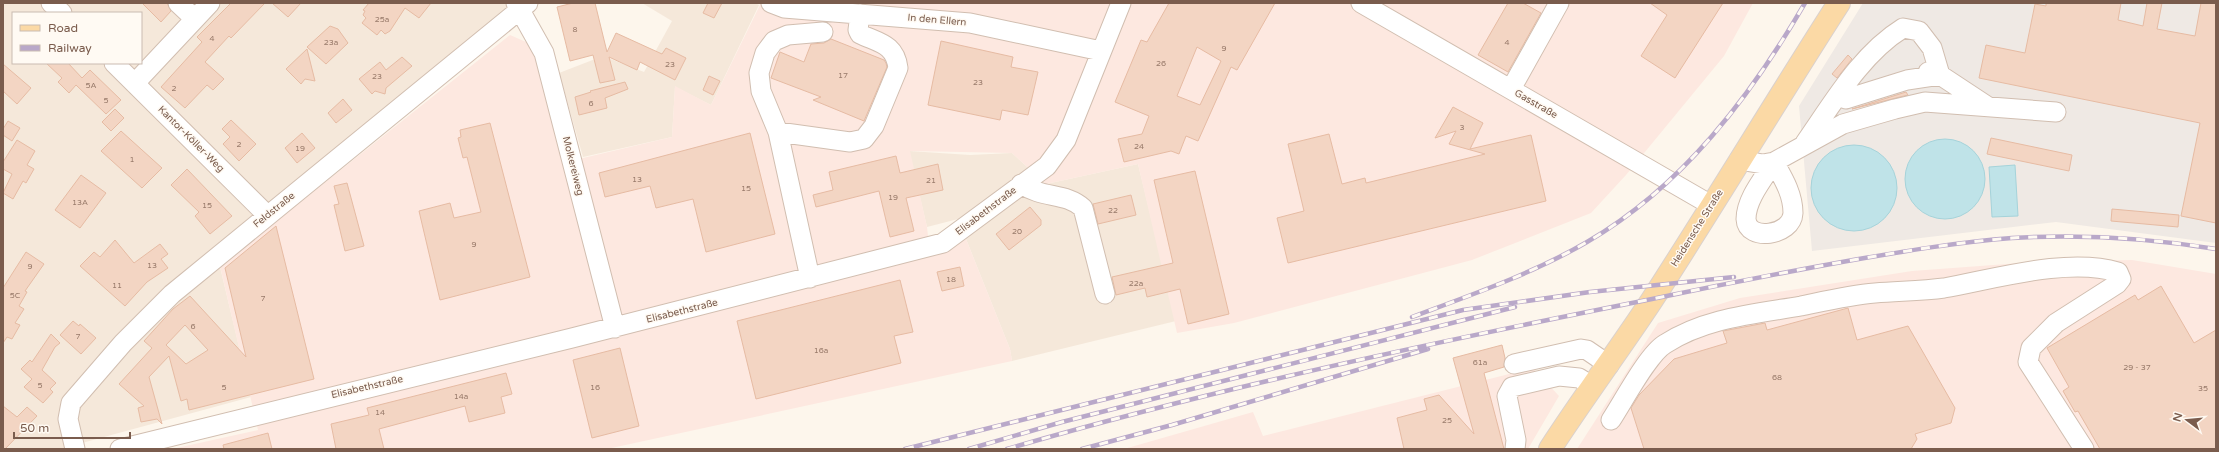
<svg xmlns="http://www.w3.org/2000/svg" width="2219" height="452" font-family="'Varela Round',sans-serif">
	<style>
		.residential { fill: #f5e8da; fill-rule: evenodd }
		.commercial { fill: #fde8e0 }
		.industrial { fill: #efe9e4 }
		.water { fill: #bfe3e8; stroke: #a5d3da }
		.building { fill: #f3d5c3; stroke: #e6bba3; fill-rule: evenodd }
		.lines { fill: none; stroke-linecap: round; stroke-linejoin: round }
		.minor-casing { stroke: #d1beb0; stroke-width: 21 }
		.major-casing { stroke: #dad1cd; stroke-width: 24 }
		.minor { stroke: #fff; stroke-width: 19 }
		.major { stroke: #fbd9a5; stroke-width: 22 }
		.rail-casing { stroke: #b9a8c9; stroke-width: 4.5 }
		.rail { stroke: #fffaf3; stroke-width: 3; stroke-dasharray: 9; stroke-linecap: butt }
		.labels { text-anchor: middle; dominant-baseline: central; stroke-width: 3; stroke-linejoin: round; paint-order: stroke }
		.number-label { font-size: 8px; fill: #987a6a }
		.street-label { font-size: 10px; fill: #7a5c4d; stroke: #fffaf3 }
	</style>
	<rect width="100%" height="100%" fill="#fdf6ec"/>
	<path class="residential" d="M 3,3 L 513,3 L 215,246 L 251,397 L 60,449 L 3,449 ZM 13,13 L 141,13 L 141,63 L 13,63 Z
		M 642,3 L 755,3 L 759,5 L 711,105 L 675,87 L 672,137 L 583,157 L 559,73 L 603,56 L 644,72 L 672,21 Z
		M 909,151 L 970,155 L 1012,153 L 1046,184 L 1138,164 L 1176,321 L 1012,361 L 1010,349 L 958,219 L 927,227 Z"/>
	<path class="commercial" d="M 761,3 L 1753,3 L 1724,56 L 1626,175 L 1591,213 L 1472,260 L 1234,323 L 1177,333 L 1138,164 L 1046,184 L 1012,153 L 910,151 L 927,227 L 930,253 L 966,239 L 1010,349 L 1012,361 L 607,449 L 172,449 L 258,430 L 220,266 L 510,35 L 526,42 L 536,57 L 562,163 L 672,137 L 675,86 L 711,105 Z
		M 2132,260 L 2216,274 L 2216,449 L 1577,449 L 1658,323 L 1740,298 L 1912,271 L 2035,262 Z
		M 1533,368 L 1559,396 L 1528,449 L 1124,449 L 1253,412 L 1263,436 Z"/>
	<path class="industrial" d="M 1863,3 L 2216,3 L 2216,243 L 2056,222 L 1812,251 L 1799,106 Z"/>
	<path class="water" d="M1905 179a40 40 0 1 1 80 0a40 40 0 1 1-80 0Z
		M1811 188a43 43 0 1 1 86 0a43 43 0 1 1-86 0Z
		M 2015,165 L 2018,216 L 1992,217 L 1989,167 Z"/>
	<path class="building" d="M 142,3 L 167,3 L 171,11 L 161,22 Z
		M 231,3 L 265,3 L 231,38 L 229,36 L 205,62 L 224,79 L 213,90 L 207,85 L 185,108 L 161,87 L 202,42 L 197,37 Z
		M 272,3 L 301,3 L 288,17 Z
		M 369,3 L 431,3 L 419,18 L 405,8 L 390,31 L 385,34 L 381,30 L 377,35 L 362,23 L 366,18 L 363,15 L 365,11 L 363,10 Z
		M 573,3 L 595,3 L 607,52 L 616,33 L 662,54 L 666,48 L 686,58 L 675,80 L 640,62 L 637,70 L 609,57 L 615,80 L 600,83 L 593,55 L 570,61 L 557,7 Z
		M 708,3 L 722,3 L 714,18 L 703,13 Z
		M 1169,3 L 1275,3 L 1237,70 L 1231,67 L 1198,141 L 1186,136 L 1179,154 L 1171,151 L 1124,162 L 1118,139 L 1142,134 L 1149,116 L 1115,102 L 1141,40 L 1147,42 ZM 1197,47 L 1221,61 L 1200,105 L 1177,96 Z
		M 1508,3 L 1523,3 L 1541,13 L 1508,72 L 1478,55 Z
		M 1650,3 L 1723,3 L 1675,78 L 1641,56 L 1667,15 Z
		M 2046,3 L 2121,3 L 2118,20 L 2143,26 L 2147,3 L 2162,3 L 2157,29 L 2195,36 L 2201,3 L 2216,3 L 2216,223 L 2181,216 L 2200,123 L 1979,78 L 1986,45 L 2025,53 L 2035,4 L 2046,6 Z
		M 330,26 L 338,29 L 348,43 L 326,64 L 307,47 Z
		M 831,39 L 884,60 L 886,63 L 887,67 L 864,121 L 813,100 L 821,97 L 771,78 L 780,52 L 804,62 L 811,44 L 824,43 Z
		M 941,41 L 1013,57 L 1011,67 L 1038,72 L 1028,115 L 1002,110 L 1000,120 L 928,105 Z
		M 307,49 L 315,81 L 305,79 L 301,84 L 286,69 Z
		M 1848,55 L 1852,59 L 1837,78 L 1832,74 Z
		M 402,57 L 412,66 L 386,88 L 385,94 L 375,91 L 372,94 L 359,79 L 380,62 L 386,70 Z
		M 46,63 L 68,63 L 82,78 L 90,70 L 121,100 L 106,114 L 76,85 L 69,93 L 58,82 L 62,78 Z
		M 3,64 L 31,88 L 17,104 L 3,91 Z
		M 709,76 L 720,81 L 713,95 L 703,90 Z
		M 625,82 L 628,89 L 605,98 L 607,108 L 579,115 L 575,97 L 591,92 L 590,91 Z
		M 1906,92 L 1908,95 L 1852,109 Z
		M 343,99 L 352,110 L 336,123 L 328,113 Z
		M 1453,107 L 1483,123 L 1470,149 L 1531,135 L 1546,201 L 1288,263 L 1277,218 L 1304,211 L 1288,144 L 1329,134 L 1342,184 L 1365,178 L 1366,183 L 1485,154 L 1449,144 L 1456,131 L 1435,138 Z
		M 115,109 L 124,118 L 111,131 L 102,122 Z
		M 231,120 L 256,144 L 239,161 L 223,144 L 230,137 L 222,129 Z
		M 8,121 L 20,128 L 12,141 L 3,135 L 3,129 Z
		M 490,123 L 530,277 L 440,300 L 419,211 L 450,203 L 454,218 L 481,212 L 467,157 L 463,158 L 458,138 L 461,137 L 460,130 Z
		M 121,131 L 162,168 L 142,188 L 101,151 Z
		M 302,133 L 315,148 L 297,163 L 285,148 Z
		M 750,133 L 775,234 L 706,252 L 693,199 L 656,208 L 650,186 L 605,197 L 599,173 Z
		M 1991,138 L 2072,155 L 2069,171 L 1987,154 Z
		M 17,140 L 35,151 L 27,165 L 34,169 L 26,183 L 23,181 L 13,199 L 3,193 L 12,174 L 3,169 L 3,162 Z
		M 896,156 L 900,173 L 938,164 L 943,190 L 906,198 L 914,231 L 890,237 L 879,191 L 816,207 L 813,195 L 833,190 L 829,172 Z
		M 187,169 L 232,216 L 210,234 L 195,216 L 199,212 L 171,185 Z
		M 1195,171 L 1229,314 L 1188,324 L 1180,289 L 1147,297 L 1145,288 L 1116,295 L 1112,277 L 1173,263 L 1154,180 Z
		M 81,175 L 106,193 L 80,228 L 55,210 Z
		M 347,183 L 364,246 L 345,251 L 334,205 L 339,204 L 334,186 Z
		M 1131,195 L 1136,215 L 1098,224 L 1093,204 Z
		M 1030,207 L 1041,220 L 1041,225 L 1009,250 L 996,234 Z
		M 2112,209 L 2179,215 L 2178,227 L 2111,221 Z
		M 276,226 L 314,379 L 189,410 L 187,399 L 181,401 L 169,356 L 149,377 L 162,424 L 157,419 L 141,422 L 138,408 L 144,406 L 119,384 L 152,348 L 144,341 L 173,309 L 190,296 L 246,357 L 225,268 ZM 185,325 L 208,350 L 186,364 L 166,345 Z
		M 115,240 L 134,263 L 160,244 L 168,254 L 161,259 L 168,268 L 147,282 L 125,306 L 80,266 L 94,252 L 100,257 Z
		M 26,252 L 44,264 L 25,291 L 27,292 L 19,306 L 24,309 L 15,323 L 20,325 L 12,339 L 7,337 L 3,343 L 3,288 Z
		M 960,267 L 964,286 L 942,291 L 937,272 Z
		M 900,280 L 913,332 L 894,336 L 901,363 L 756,399 L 737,321 Z
		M 2161,286 L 2194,343 L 2216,330 L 2216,449 L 2100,449 L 2078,411 L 2075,412 L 2063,391 L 2069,387 L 2047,348 L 2135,295 L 2138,300 Z
		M 1848,308 L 1857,340 L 1908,326 L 1955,408 L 1951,423 L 1915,434 L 1917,439 L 1911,449 L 1644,449 L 1631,408 L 1639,395 L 1674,359 L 1727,343 L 1723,331 L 1765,323 L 1767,330 Z
		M 73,321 L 79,326 L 80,324 L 96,338 L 81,354 L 60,335 Z
		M 51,334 L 60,343 L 55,347 L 42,370 L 56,383 L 50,389 L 53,392 L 43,403 L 24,387 L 32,379 L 21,369 L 30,360 L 32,362 Z
		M 1502,345 L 1505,358 L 1504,367 L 1484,373 L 1504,449 L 1404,449 L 1397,418 L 1427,410 L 1424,399 L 1439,395 L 1474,434 L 1453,358 Z
		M 620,348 L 639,426 L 592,438 L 573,360 Z
		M 506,373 L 512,394 L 501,397 L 505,413 L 469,422 L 465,406 L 379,429 L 384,449 L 336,449 L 331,424 L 369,415 L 367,408 Z
		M 3,406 L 17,417 L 27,407 L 37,416 L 5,449 L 3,449 Z
		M 268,433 L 272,449 L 224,449 L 223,445 Z"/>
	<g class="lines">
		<defs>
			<path id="minor" d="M 51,3 L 62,13
				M 178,3 L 195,19
				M 516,3 L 544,53 L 615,328
				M 771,3 L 784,8 L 970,23 L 1101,51
				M 1361,3 L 1711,205
				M 114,63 L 267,215
				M 1928,72 L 1940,75 L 1987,106
				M 135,83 L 210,3
				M 1511,89 L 1559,3
				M 778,132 L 850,142 L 864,139 L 874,126 L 898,68 C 895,44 879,43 860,34 L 858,30 L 860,14
				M 1805,143 C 1833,103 1861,54 1903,28 L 1919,31 L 1932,48 L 1940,75 L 1907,80 L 1846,99
				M 1739,160 L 1763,164 L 1774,162 L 1843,124 L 1895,109 L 1925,102 L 2056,112
				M 1774,162 C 1783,178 1793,194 1793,213 C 1792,236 1747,242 1746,219 C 1746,199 1764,178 1774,162 Z
				M 1021,184 C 1043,199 1065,192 1083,208 L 1105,294
				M 810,278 L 778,132 L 761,91 L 759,73 L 765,53 L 774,41 L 788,35 L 823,32
				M 1514,364 L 1581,349 L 1587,350 L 1609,365
				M 1611,420 C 1623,402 1648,354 1665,344 C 1705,318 1754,314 1801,306 C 1825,301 1850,295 1875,293 C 1898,291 1922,291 1944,288 C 1995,279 2067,257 2118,272 L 2121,279 L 2117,284 L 2056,323 L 2031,348 L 2028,362 L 2084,449
				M 75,449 L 68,419 L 71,403 L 123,343 L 172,294 L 528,3
				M 120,449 L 572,338 L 943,243 L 1047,166 L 1066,140 L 1121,3
				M 1515,449 L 1516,440 L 1507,396 L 1512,387 L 1559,376 L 1579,378 L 1592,386"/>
			<path id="major" d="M 1550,449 C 1583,398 1619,350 1652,300 C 1716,201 1776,101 1839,3"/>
		</defs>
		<use href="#minor" class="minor-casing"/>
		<use href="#major" class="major-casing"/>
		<use href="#minor" class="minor"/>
		<use href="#major" class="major"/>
		<defs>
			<path id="rail" d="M 1412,317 C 1471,295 1532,274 1587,242 C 1682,187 1751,96 1805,3
				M 905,449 L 1463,310 L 1590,292 L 1734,277
				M 969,449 L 1062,422 L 1515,307
				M 1007,449 C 1220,387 1436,342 1652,299 C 1719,285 1786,272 1853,260 C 1906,251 1959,242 2012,238 C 2080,234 2149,238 2216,249
				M 1082,449 L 1172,425 L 1428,349"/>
		</defs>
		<use href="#rail" class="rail-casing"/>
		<use href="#rail" class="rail"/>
	</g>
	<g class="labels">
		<g class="number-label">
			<text x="382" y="19">25a</text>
			<text x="575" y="29">8</text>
			<text x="212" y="38">4</text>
			<text x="331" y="42">23a</text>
			<text x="1507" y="42">4</text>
			<text x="1224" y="48">9</text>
			<text x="1161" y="63">26</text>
			<text x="670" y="64">23</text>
			<text x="843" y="75">17</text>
			<text x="377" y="76">23</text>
			<text x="978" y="82">23</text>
			<text x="91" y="85">5A</text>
			<text x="174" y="88">2</text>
			<text x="106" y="100">5</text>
			<text x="591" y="103">6</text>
			<text x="1462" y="127">3</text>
			<text x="239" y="144">2</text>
			<text x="1139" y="146">24</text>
			<text x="300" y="148">19</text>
			<text x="132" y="159">1</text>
			<text x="637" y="179">13</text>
			<text x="931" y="180">21</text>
			<text x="746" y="188">15</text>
			<text x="893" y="197">19</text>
			<text x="80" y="202">13A</text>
			<text x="207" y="205">15</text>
			<text x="1113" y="210">22</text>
			<text x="1017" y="231">20</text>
			<text x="474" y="244">9</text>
			<text x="152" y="265">13</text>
			<text x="30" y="266">9</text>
			<text x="951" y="279">18</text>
			<text x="1136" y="283">22a</text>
			<text x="117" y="285">11</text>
			<text x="15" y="295">5C</text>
			<text x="263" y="298">7</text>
			<text x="193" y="326">6</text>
			<text x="78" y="336">7</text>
			<text x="821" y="350">16a</text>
			<text x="1480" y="362">61a</text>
			<text x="2137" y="367">29 - 37</text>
			<text x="1777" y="377">68</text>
			<text x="40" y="385">5</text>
			<text x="224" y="387">5</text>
			<text x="595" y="387">16</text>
			<text x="2203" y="388">35</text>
			<text x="461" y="396">14a</text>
			<text x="380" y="412">14</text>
			<text x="1447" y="420">25</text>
		</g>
		<g class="street-label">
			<text transform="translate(937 20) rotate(5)">In den Ellern</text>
			<text transform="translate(1536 104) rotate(30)">Gasstraße</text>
			<text transform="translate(191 139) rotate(45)">Kantor-Köller-Weg</text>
			<text transform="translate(573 166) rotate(76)">Molkereiweg</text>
			<text transform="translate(274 210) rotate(-39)">Feldstraße</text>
			<text transform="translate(986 211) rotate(-37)">Elisabethstraße</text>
			<text transform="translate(1697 228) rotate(-58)">Heidensche Straße</text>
			<text transform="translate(682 311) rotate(-14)">Elisabethstraße</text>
			<text transform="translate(367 387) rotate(-13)">Elisabethstraße</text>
		</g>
	</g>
	<rect width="2219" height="452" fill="none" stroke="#7a5c4d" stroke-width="8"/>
	<rect x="12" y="12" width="130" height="52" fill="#fffaf3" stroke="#cabbb1"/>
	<rect x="20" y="25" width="20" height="6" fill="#fbd9a5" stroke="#cabbb1"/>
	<text x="48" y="32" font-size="12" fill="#7a5c4d">Road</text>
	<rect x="20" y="45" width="20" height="6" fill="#b9a8c9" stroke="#cabbb1"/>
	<text x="48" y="52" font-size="12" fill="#7a5c4d">Railway</text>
	<g transform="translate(2187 420) rotate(286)" stroke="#fffaf3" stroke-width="3" paint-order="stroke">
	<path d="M0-3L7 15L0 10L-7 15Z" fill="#7a5c4d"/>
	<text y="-6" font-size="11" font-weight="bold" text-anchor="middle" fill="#7a5c4d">N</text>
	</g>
	<path d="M14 432v6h116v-6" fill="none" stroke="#7a5c4d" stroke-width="2"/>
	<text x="20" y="432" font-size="12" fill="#7a5c4d" stroke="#fffaf3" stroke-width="3" paint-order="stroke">50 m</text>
</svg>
